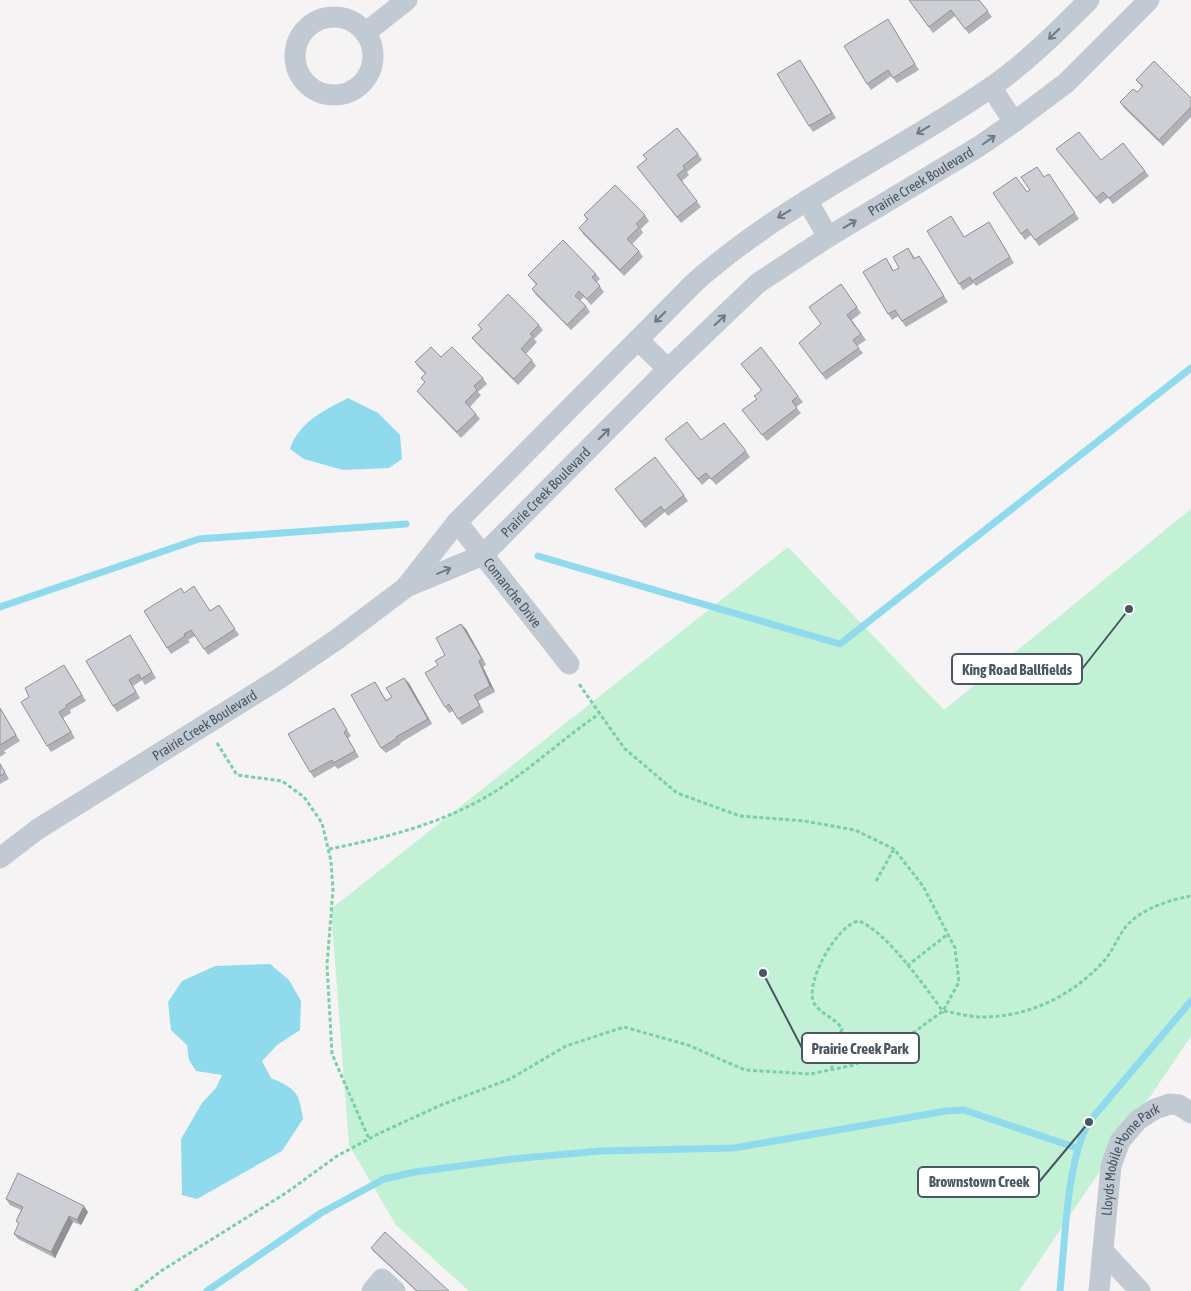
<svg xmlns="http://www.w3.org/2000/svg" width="1191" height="1291" font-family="'Asap Condensed',sans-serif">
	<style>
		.green { fill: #c3f1d5 }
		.water { fill: #90daee }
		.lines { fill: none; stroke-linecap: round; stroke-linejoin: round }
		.stream { stroke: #90daee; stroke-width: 7 }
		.path { stroke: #7ad0a6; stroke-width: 3; stroke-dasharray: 4 2.5; stroke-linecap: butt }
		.minor { stroke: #c1cad2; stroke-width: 21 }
		.wall { fill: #b0b2b7 }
		.shaded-wall { fill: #909195 }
		.building { fill: #cdcfd5; stroke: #909195 }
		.oneway { stroke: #6e7983 }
		.labels { text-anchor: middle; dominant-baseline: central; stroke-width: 4; stroke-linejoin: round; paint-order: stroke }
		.street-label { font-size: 14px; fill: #4a5661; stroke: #fff }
		.leader { fill: none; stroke: #4a5661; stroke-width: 2 }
		.callout-dot { fill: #4a5661; stroke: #fff; stroke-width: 2 }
		.callout { fill: #fff; stroke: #4a5661; stroke-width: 2 }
		.callout-label { font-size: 15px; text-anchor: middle; font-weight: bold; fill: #4a5661 }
	</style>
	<rect width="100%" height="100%" fill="#f5f3f3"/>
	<path class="green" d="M 1191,509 L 1191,1036 L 1019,1291 L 469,1291 L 396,1225 L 349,1145 L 331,909 L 788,547 L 944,710 Z"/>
	<path class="water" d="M 348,398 L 378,413 L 400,435 L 402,459 L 389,468 L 343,470 L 304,459 L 290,449 C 299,422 323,411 348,398 Z
		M 270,964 L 289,980 L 301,1001 L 300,1030 L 277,1045 L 262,1061 L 271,1078 C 296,1089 299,1092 303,1119 L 282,1151 L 197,1199 L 182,1195 L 181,1139 L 202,1103 L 216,1088 L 222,1075 L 196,1071 L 189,1060 L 187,1045 L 171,1030 L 168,1002 L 182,981 L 215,966 Z"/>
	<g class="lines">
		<path class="stream" d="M 538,556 L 840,644 L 1191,368
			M 0,607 L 199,539 L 406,524
			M 207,1291 L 321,1213 L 384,1179 L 415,1172 L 512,1159 L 600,1151 L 734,1148 L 946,1111 L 964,1110 L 1077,1148
			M 1060,1291 C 1065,1244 1066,1162 1089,1122 L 1191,1001"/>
		<path class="path" d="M 217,743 L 237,775 L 282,781 L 304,797 L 322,823 L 331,861 L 333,890 L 327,965 L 332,1054 L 369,1139
			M 329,849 C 385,838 441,824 491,794 C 529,771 562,739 599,714
			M 876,881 L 894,849
			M 907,966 L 948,934
			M 944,1011 C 956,1013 970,1017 982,1017 C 1029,1017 1072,996 1104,961 C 1112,952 1117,939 1124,929 C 1139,909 1169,900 1191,896
			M 832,1070 C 831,1053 837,1044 842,1029 C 836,1018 820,1014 814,1003 C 804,984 837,924 859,921 C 887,932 926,988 944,1013
			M 135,1291 L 161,1271 L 286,1193 L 337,1156 L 380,1133 L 441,1105 L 510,1079 L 566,1046 L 624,1027 L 688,1045 L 745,1070 L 810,1074 L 854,1065 L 906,1038 L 943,1011 L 959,982 L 955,948 L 923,886 L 894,849 L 855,830 L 804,821 L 740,816 L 677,793 L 624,748 L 579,684"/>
		<g class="minor">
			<circle cx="334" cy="56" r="39"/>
			<path d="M 365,33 L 407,0"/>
			<path d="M 991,87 L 1014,122"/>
			<path d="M 807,200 L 828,237"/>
			<path d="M 638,340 L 668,369"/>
			<path id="s1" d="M 457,522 L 569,664"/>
			<path id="s2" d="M 406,587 L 483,555 L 668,369 L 758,283 L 828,237 L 978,147 L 1014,122 L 1066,83 L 1149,0"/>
			<path id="s3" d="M 0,858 L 38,829 L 277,680 L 336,640 L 405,588 L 457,522 L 695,282 C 784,203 893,155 990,88 C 1026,63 1058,31 1089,0"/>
			<path d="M 1103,1251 L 1140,1291"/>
			<path d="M 372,1291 L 382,1279 L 395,1291"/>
			<path id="s4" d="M 1099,1291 L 1111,1166 L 1120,1141 L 1138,1120 L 1155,1109 L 1170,1104 L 1179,1105 L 1191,1113"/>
		</g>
	</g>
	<path class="wall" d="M 909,0 L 979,0 L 992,17 L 969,34 L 955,16 L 933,33 Z
		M 888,19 L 919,70 L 897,83 L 891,76 L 871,90 L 867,84 Z
		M 804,66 L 836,118 L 813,132 L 809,126 Z
		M 1136,80 L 1191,98 L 1191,117 L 1163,146 L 1124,108 L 1120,102 L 1137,92 L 1142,87 Z
		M 1056,149 L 1145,171 L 1149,176 L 1113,204 L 1108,198 L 1100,204 Z
		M 698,154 L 702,160 L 687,172 L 689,175 L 682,181 L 701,207 L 681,223 L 637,167 Z
		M 1049,174 L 1079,219 L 1039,246 L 1031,235 L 1025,240 L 993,193 L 1027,192 Z
		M 584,215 L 645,215 L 649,221 L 641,229 L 643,233 L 632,244 L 639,251 L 643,257 L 624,276 L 583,234 L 579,228 L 587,220 Z
		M 951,216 L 964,237 L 989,222 L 1014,263 L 976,286 L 974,283 L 963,290 L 959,284 Z
		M 908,248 L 915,258 L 919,256 L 948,302 L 906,327 L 898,316 L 892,320 L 888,314 L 890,264 L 894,271 L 899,268 Z
		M 596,274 L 600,279 L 597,282 L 604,292 L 591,305 L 584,297 L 580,301 L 586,306 L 590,312 L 571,330 L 536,295 L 532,289 L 536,285 L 528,275 Z
		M 841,284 L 861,313 L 852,320 L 866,340 L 857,346 L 863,353 L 826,380 L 799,343 L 821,324 Z
		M 478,325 L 539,325 L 543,330 L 534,339 L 537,342 L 526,354 L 532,360 L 536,366 L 518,385 L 477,344 L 472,338 L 481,329 Z
		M 441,357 L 483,378 L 487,384 L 478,392 L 481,395 L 470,407 L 476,414 L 480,419 L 461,438 L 421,396 L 417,391 L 425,383 L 421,378 L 425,374 L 419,368 L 415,362 Z
		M 741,364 L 798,396 L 803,402 L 796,407 L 801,413 L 767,441 L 742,410 L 757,399 L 761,390 Z
		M 665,439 L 701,440 L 746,451 L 750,457 L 716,485 L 710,478 L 702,485 Z
		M 615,489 L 684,495 L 688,501 L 668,516 L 665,512 L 645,528 Z
		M 184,593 L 210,611 L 219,605 L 239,635 L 208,655 L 195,636 L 188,640 L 190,642 L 171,654 L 167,648 Z
		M 466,629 L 486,665 L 483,667 L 495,692 L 478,701 L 484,712 L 462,725 L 453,711 L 449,713 L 445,707 L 445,655 Z
		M 130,635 L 156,678 L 145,685 L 142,680 L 133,686 L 140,698 L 117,712 L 113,706 Z
		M 64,665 L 86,701 L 70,710 L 71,713 L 63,718 L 75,738 L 51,752 L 47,746 L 29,697 Z
		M 404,678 L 432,724 L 400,743 L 401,744 L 386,753 L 381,748 L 375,682 L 386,700 L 392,697 Z
		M 0,708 L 20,741 L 4,751 L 6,753 L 0,757 Z
		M 334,708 L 351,736 L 348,738 L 359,757 L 338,769 L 335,766 L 314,778 L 310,772 Z
		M 0,763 L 9,779 L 0,784 Z
		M 6,1199 L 88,1212 L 81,1225 L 73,1222 L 55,1258 L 18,1239 L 14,1234 L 19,1224 L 16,1221 L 21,1210 L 10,1205 Z
		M 371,1248 L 449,1291 L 416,1291 L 373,1251 Z"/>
	<path class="shaded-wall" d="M 461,624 L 466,629 L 486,665 L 482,659 Z
		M 479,661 L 483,667 L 495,692 L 490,686 Z
		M 404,678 L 409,683 L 432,724 L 428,719 Z
		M 84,1206 L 88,1212 L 81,1225 L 77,1220 Z
		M 69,1216 L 73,1222 L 55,1258 L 51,1252 Z"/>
	<path class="building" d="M 909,0 L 979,0 L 988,11 L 965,29 L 951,10 L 929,27 Z
		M 888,19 L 915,64 L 893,78 L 888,70 L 867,84 L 844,46 Z
		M 800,60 L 832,113 L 809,126 L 777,74 Z
		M 1154,61 L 1191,98 L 1191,107 L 1159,140 L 1120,102 L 1133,89 L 1137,92 L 1143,86 L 1136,80 Z
		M 677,128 L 698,154 L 683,166 L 685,169 L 677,175 L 697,201 L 677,217 L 637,167 L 647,159 L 643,155 Z
		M 1079,132 L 1101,160 L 1123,143 L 1145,171 L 1109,198 L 1103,192 L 1096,198 L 1056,149 Z
		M 1037,167 L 1044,177 L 1049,174 L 1075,213 L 1035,240 L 1027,229 L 1021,234 L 993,193 L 1016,177 L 1027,192 L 1030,190 L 1021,177 Z
		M 615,185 L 645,215 L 636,224 L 639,227 L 627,239 L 639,251 L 620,270 L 579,228 L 588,219 L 584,215 Z
		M 951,216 L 964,237 L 989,222 L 1010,257 L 972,281 L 970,277 L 959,284 L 927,231 Z
		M 563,240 L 596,274 L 592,277 L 600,286 L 587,299 L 579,291 L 575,296 L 586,306 L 567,325 L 532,289 L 537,284 L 528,275 Z
		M 908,248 L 914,259 L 919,256 L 944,296 L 902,321 L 895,310 L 888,314 L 863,272 L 886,258 L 893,271 L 899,268 L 893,257 Z
		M 841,284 L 857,307 L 847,315 L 861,334 L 853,340 L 859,348 L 822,374 L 799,343 L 821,324 L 809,307 Z
		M 508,294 L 539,325 L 530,334 L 533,336 L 521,349 L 532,360 L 514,379 L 472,338 L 482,329 L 478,325 Z
		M 431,347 L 441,357 L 452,347 L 483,378 L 474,386 L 477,390 L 465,402 L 476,414 L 457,432 L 417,391 L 425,382 L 421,378 L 426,373 L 415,362 Z
		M 761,347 L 798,396 L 792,401 L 797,408 L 762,435 L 742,410 L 757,399 L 754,396 L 762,390 L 741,364 Z
		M 687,422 L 701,440 L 724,423 L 746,451 L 711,479 L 706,473 L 698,479 L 665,439 Z
		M 655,457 L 684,495 L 664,511 L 661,506 L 641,522 L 615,489 Z
		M 194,586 L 210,611 L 219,605 L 235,629 L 204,649 L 191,630 L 184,634 L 185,636 L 167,648 L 144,611 L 181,588 L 184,593 Z
		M 461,624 L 482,659 L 479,661 L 490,686 L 474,695 L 480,706 L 458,719 L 449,704 L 445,707 L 425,673 L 438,665 L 435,661 L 445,655 L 436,638 Z
		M 130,635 L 152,672 L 141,679 L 139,674 L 129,680 L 136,692 L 113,706 L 86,661 Z
		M 64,665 L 82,695 L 66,705 L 67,707 L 59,712 L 71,732 L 47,746 L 21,702 L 29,697 L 25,688 Z
		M 404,678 L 428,719 L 396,737 L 397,738 L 381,748 L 351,695 L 375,682 L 386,701 L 392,697 L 386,688 Z
		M 0,708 L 16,735 L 0,745 Z
		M 334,708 L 347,730 L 344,732 L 355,751 L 333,763 L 332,760 L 310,772 L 288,734 Z
		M 0,764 L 5,773 L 0,776 Z
		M 18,1173 L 84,1206 L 77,1220 L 69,1216 L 51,1252 L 14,1234 L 19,1223 L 16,1221 L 23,1207 L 6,1199 Z
		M 385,1232 L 449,1291 L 417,1291 L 371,1248 Z"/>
	<defs><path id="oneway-shaft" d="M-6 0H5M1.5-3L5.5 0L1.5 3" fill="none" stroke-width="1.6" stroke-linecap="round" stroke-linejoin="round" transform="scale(1.25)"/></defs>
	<g class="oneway">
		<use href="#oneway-shaft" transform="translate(1054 34) rotate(136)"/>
		<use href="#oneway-shaft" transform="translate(923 130) rotate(149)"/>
		<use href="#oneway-shaft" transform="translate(989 140) rotate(-35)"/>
		<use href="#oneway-shaft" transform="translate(784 214) rotate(149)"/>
		<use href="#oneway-shaft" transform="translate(850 224) rotate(-31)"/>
		<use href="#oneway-shaft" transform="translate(660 317) rotate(135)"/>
		<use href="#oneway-shaft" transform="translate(720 320) rotate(-44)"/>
		<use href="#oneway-shaft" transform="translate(604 434) rotate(-45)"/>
		<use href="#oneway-shaft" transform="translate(444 571) rotate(-23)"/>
	</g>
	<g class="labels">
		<g class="street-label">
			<text stroke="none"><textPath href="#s2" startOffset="662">Prairie Creek Boulevard</textPath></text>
			<text stroke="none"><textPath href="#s2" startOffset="172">Prairie Creek Boulevard</textPath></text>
			<text stroke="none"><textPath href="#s1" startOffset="90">Comanche Drive</textPath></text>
			<text stroke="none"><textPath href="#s3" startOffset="244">Prairie Creek Boulevard</textPath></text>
			<text stroke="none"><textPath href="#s4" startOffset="140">Lloyds Mobile Home Park</textPath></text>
		</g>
	</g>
	<path class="leader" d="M1129 609L1082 669M763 973L802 1048M1089 1122L1039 1182"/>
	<g class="callout-dot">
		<circle cx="1129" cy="609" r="5"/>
		<circle cx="763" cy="973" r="5"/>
		<circle cx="1089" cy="1122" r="5"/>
	</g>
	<g class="callout">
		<rect x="952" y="654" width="130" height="30" rx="5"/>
		<rect x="802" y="1033" width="117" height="30" rx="5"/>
		<rect x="918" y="1167" width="121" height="30" rx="5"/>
	</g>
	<g class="callout-label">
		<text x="1017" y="675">King Road Ballfields</text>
		<text x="860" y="1054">Prairie Creek Park</text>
		<text x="979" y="1187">Brownstown Creek</text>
	</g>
</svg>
